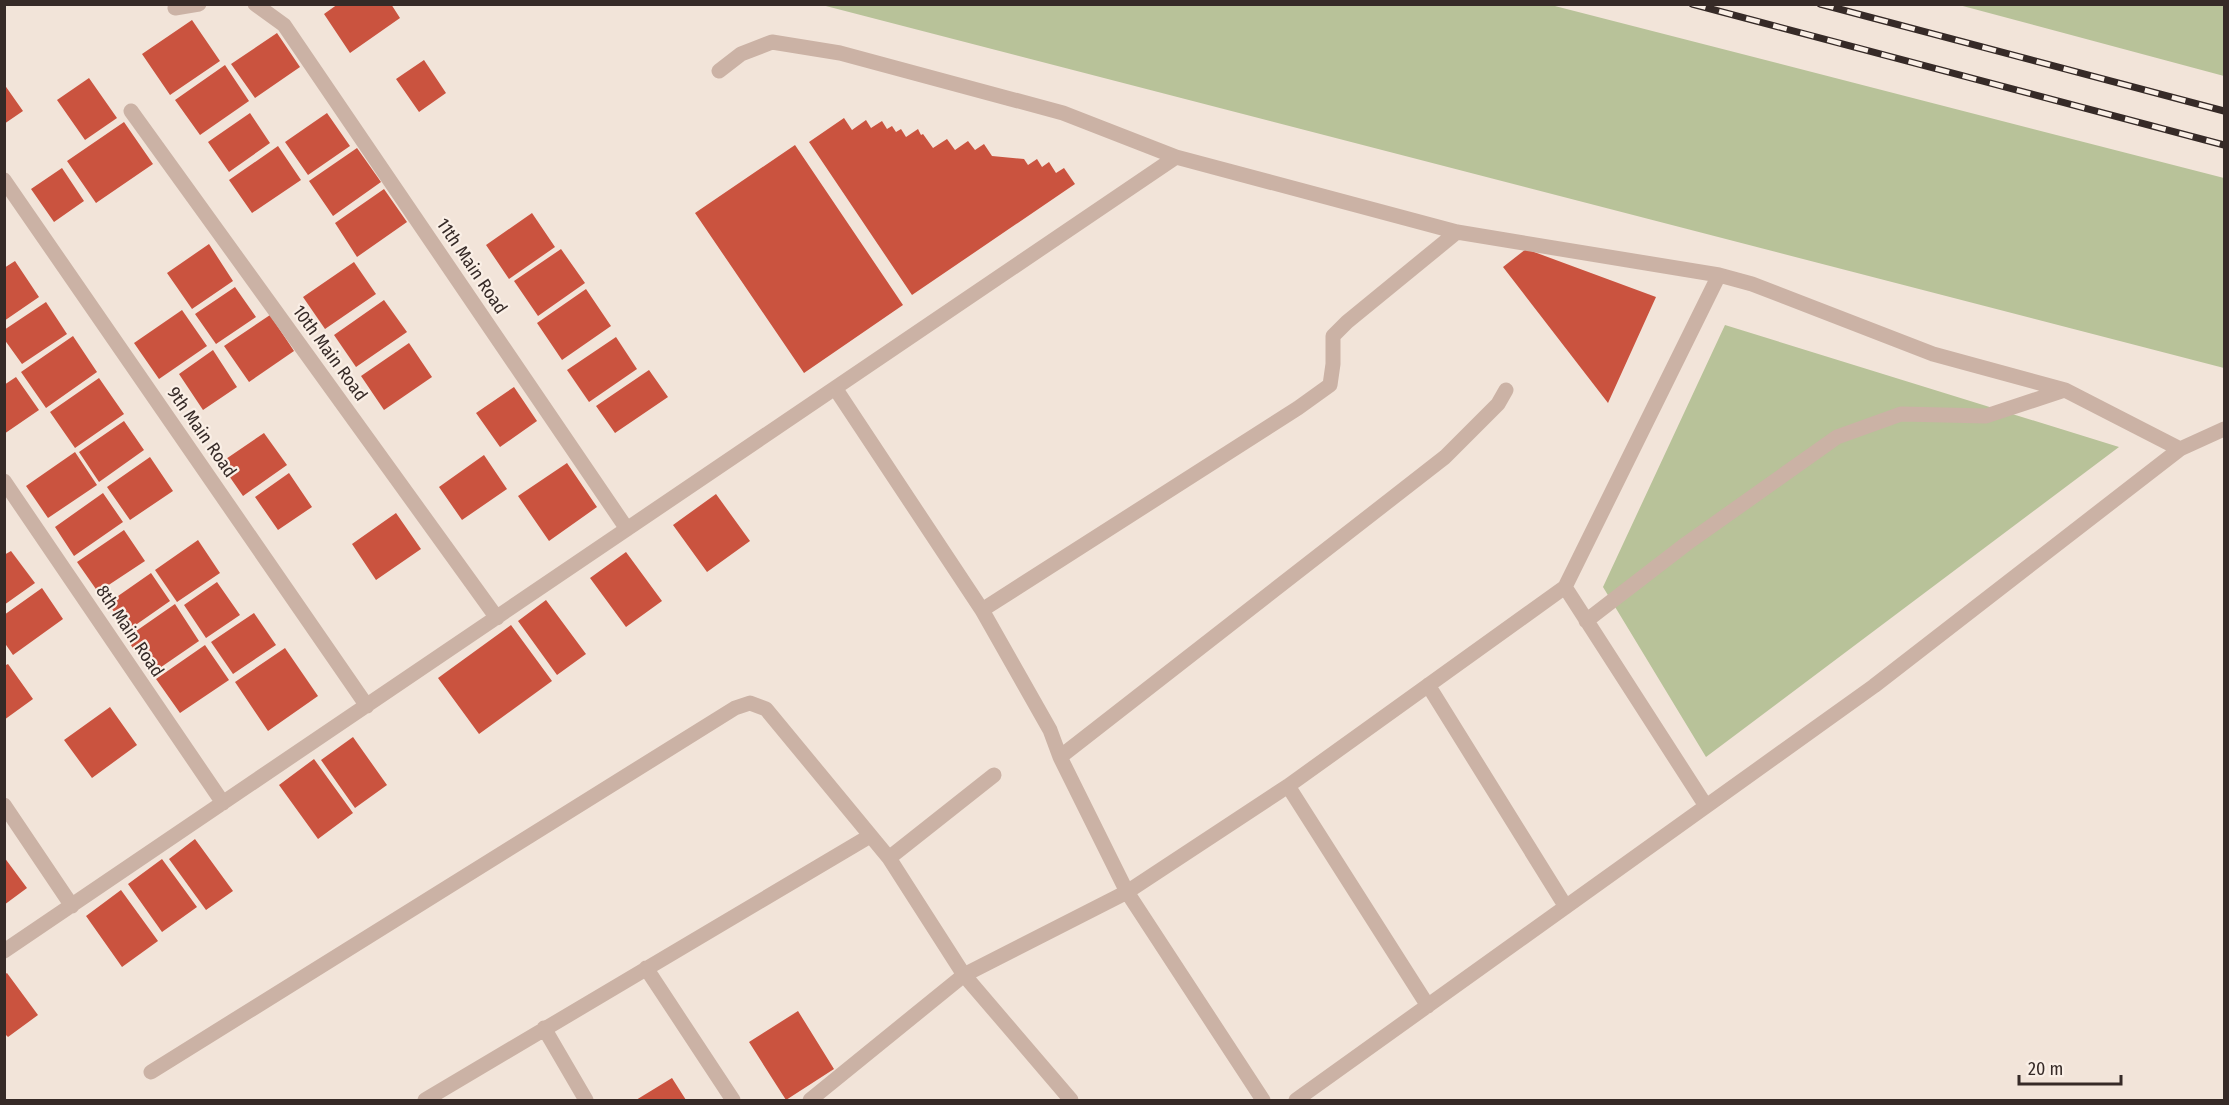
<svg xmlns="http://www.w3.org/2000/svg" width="2229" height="1105" font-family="'Fira Sans Condensed',sans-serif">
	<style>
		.green { fill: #b8c299 }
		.building { fill: #ca533f }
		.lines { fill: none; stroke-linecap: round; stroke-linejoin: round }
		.minor { stroke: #cbb2a5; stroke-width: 15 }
		.rail-casing { stroke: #362a27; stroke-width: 7 }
		.rail { stroke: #faefe6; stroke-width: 4.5; stroke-dasharray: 14; stroke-linecap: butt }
		.labels { text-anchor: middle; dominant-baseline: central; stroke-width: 4.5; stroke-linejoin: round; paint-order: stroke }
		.street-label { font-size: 18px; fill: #362a27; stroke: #faefe6 }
	</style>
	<rect width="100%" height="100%" fill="#f2e4d9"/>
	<path class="green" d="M 822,5 L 1551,5 L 2224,178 L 2224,368 Z
		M 1959,5 L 2224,5 L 2224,76 Z
		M 1725,325 L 2119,447 L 1706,757 L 1603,587 Z"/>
	<path class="building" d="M 338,4 L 391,4 L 400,18 L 350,53 L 324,14 Z
		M 192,20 L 220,61 L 170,95 L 142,54 Z
		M 277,33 L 300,67 L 255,98 L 231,64 Z
		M 424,60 L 446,93 L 419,112 L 396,79 Z
		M 225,65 L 249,101 L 200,135 L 175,100 Z
		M 89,78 L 117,118 L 85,140 L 57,100 Z
		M 4,84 L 23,111 L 4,124 Z
		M 250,113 L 270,143 L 229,172 L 208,142 Z
		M 327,113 L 350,146 L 308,175 L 285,142 Z
		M 844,118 L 852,130 L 866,120 L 871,128 L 882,121 L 887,129 L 892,126 L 896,132 L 901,129 L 906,137 L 918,129 L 921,135 L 923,134 L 933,148 L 947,139 L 955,150 L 968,141 L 975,150 L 984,144 L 992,156 L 1024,159 L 1028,165 L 1037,159 L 1042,167 L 1049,162 L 1056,173 L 1064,168 L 1075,184 L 912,295 L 809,142 Z
		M 124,122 L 153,164 L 96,203 L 67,161 Z
		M 795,145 L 903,305 L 804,373 L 695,213 Z
		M 278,146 L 301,180 L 252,213 L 229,180 Z
		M 357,148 L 381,182 L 333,216 L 309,181 Z
		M 62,168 L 84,201 L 54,222 L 31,189 Z
		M 384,189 L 407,222 L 357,257 L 335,223 Z
		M 532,213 L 555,247 L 509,279 L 486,245 Z
		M 209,244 L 233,281 L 192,309 L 167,273 Z
		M 561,249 L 585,283 L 538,316 L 514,281 Z
		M 1526,249 L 1656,297 L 1608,403 L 1503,267 Z
		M 15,261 L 39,297 L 4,321 L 4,268 Z
		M 354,262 L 376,294 L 325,329 L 303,297 Z
		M 235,287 L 256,317 L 216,344 L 195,314 Z
		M 586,289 L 611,326 L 562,360 L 537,323 Z
		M 384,300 L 407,332 L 356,367 L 334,335 Z
		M 46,302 L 67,334 L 22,364 L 4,339 L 4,330 Z
		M 182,310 L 207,346 L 159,379 L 134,343 Z
		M 270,315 L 294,351 L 249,382 L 224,346 Z
		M 73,336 L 97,372 L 46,408 L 21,372 Z
		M 616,337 L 637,369 L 589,402 L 567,370 Z
		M 409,343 L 432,377 L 384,410 L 361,376 Z
		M 213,350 L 237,387 L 203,410 L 179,374 Z
		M 649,370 L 668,397 L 615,433 L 596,406 Z
		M 16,377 L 39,410 L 4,434 L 4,385 Z
		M 99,378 L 124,414 L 75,448 L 50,412 Z
		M 514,387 L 537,421 L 500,447 L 476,413 Z
		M 124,421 L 144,450 L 99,482 L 79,452 Z
		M 264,433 L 287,465 L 243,496 L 220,463 Z
		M 75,452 L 97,485 L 48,518 L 26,486 Z
		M 484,455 L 507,489 L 462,520 L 439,487 Z
		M 150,457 L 173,491 L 130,520 L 107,487 Z
		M 567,463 L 597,507 L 549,541 L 518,496 Z
		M 289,473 L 312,507 L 278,530 L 255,497 Z
		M 103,493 L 123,522 L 74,556 L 55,527 Z
		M 716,494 L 750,541 L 707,572 L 673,525 Z
		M 396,513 L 421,549 L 376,580 L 352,544 Z
		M 124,530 L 145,561 L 98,592 L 77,562 Z
		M 198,540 L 220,573 L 177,602 L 155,570 Z
		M 11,551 L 35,583 L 4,605 L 4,555 Z
		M 626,552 L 662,601 L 626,627 L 590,578 Z
		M 151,573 L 170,601 L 127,631 L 108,603 Z
		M 217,582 L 240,615 L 206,638 L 184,605 Z
		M 42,588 L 63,619 L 13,655 L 4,642 L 4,615 Z
		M 546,600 L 586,654 L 557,675 L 518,621 Z
		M 175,604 L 199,641 L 151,674 L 126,638 Z
		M 254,613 L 276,645 L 233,674 L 211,642 Z
		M 511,625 L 552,681 L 479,734 L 438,678 Z
		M 205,645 L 229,680 L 180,713 L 156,679 Z
		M 285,648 L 318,696 L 268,731 L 235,682 Z
		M 8,664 L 33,699 L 4,720 L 4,666 Z
		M 110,707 L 137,745 L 92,778 L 64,740 Z
		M 353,737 L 387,785 L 355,808 L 321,760 Z
		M 314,759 L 353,813 L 318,839 L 279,785 Z
		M 195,839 L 233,891 L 206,910 L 169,859 Z
		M 4,857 L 27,888 L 4,905 Z
		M 162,859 L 197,907 L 162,932 L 128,884 Z
		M 121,890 L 158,941 L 122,967 L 86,916 Z
		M 7,973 L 38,1015 L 8,1037 L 4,1033 L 4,975 Z
		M 798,1011 L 834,1069 L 786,1100 L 749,1042 Z
		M 672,1078 L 686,1100 L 636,1100 Z"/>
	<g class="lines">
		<path class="minor" d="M 255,4 L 284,25 L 627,529
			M 175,8 L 199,4
			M 719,71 L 741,54 L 772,42 L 840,53 L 1063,113 L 1176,157 L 1457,232 L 1719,275 L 1752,284 L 1933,354 L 2065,390 L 2180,449
			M 131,111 L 497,618
			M 4,180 L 367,706
			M 835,388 L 982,610 L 1050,730 L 1060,757 L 1127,892 L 1263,1100
			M 4,481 L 223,803
			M 1565,587 L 1706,806
			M 982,610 L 1298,408 L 1330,385 L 1333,364 L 1333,336 L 1347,322 L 1457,232
			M 1586,621 L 1686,544 L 1837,437 L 1901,414 L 1986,416 L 2065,390
			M 1428,685 L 1566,907
			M 1060,757 L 1445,457 L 1498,404 L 1506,390
			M 1288,786 L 1428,1006
			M 4,805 L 72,906
			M 889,858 L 994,775
			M 4,951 L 1176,157
			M 646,968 L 733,1100
			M 544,1028 L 586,1100
			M 151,1072 L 735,708 L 750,703 L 766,709 L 889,858 L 964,975 L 1071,1100
			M 425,1100 L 870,836
			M 810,1100 L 964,975 L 1127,892 L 1288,786 L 1565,587 L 1719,275
			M 1296,1100 L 1874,686 L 2180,449 L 2224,429"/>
		<defs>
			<path id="rail" d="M 1692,4 L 2224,145
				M 1820,4 L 2224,111"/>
		</defs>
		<use href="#rail" class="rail-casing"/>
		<use href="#rail" class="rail"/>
	</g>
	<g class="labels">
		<g class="street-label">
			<text transform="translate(472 266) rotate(56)">11th Main Road</text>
			<text transform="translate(330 353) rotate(54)">10th Main Road</text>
			<text transform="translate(202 432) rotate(55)">9th Main Road</text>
			<text transform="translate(130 631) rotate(56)">8th Main Road</text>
		</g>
	</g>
	<rect width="2229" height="1105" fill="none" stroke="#362a27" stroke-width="12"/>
	<path d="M2019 1075v9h102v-9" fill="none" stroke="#362a27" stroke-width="3"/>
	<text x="2028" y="1075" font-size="18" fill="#362a27" stroke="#faefe6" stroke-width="4.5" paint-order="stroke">20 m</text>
</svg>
